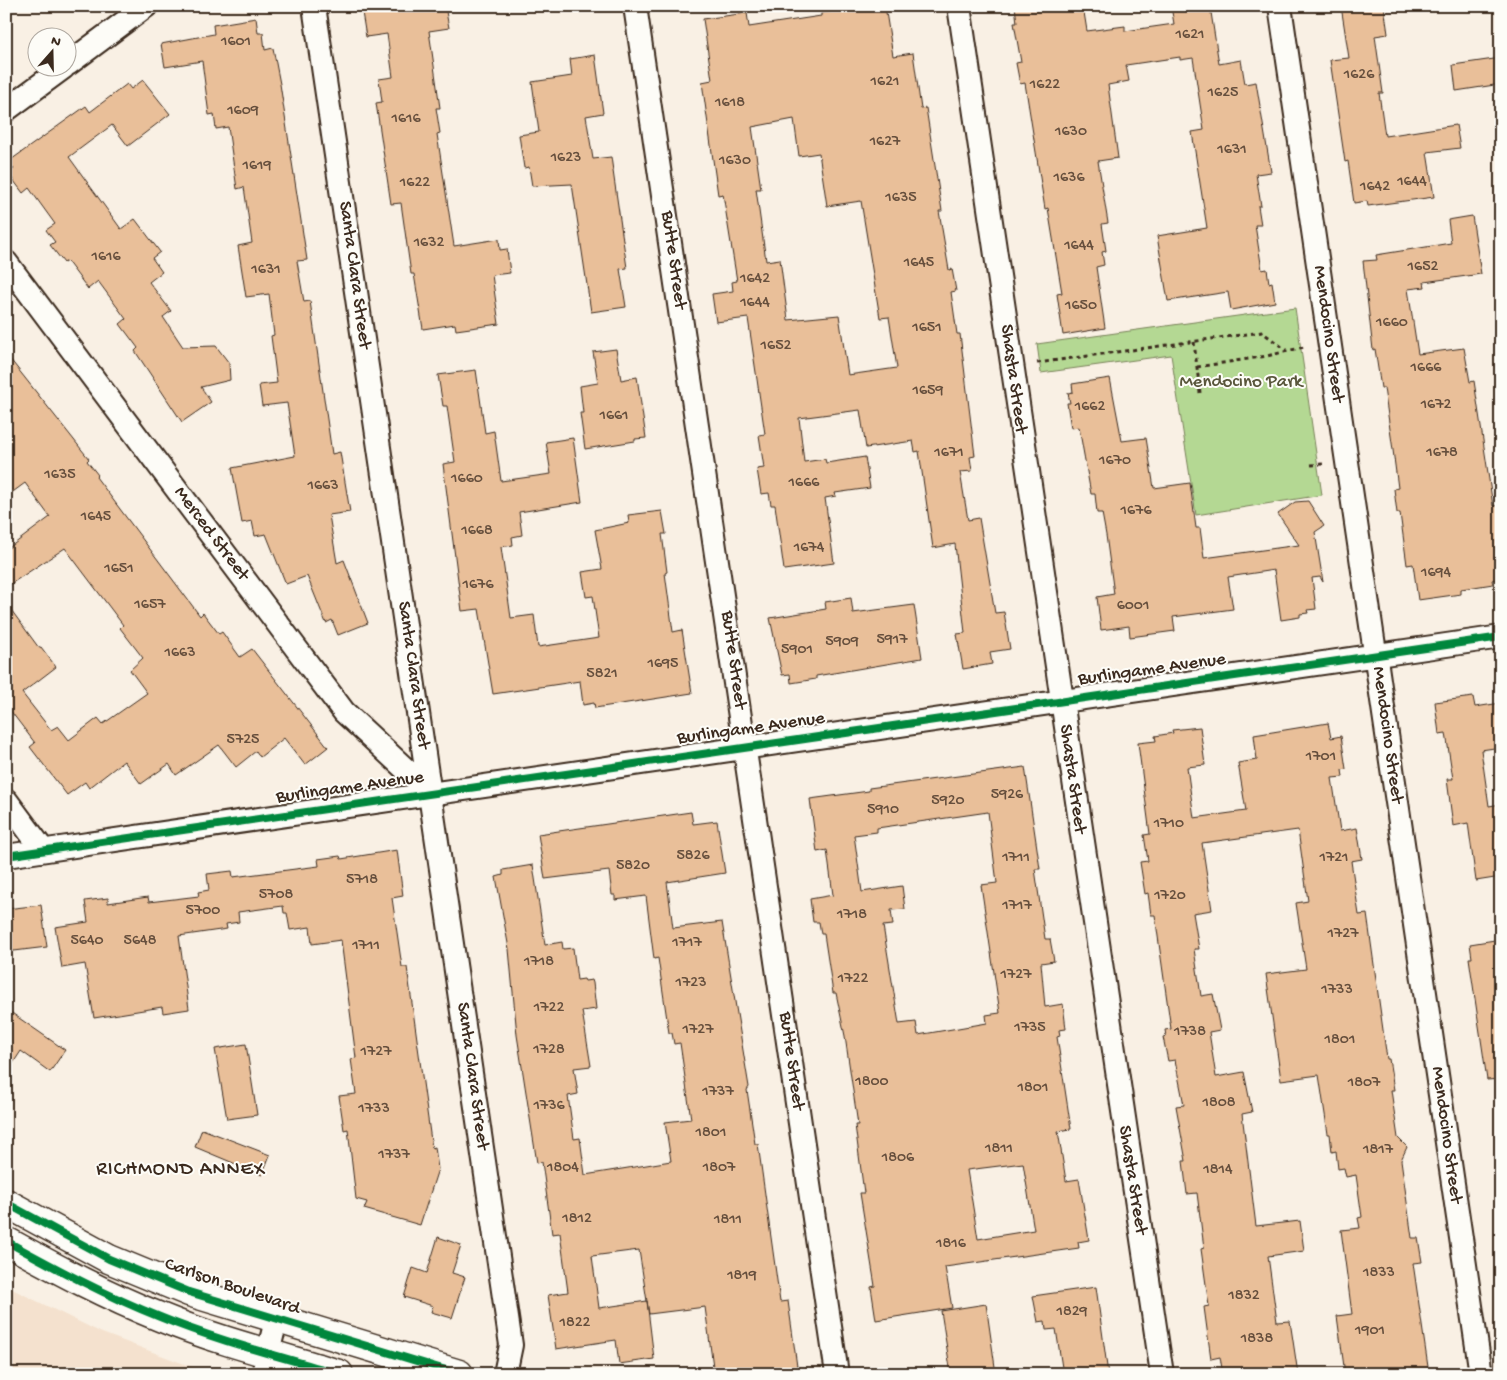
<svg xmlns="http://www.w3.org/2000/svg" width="1507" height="1380" font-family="'Gochi Hand',sans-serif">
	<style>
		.built { fill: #f4e1ce }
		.green { fill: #b4d893; stroke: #788158 }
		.building { fill: #e9bf99; stroke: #3b2a1e; fill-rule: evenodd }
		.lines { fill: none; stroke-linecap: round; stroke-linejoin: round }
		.street-casing { stroke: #3b2a1e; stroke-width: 26 }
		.secondary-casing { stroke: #3b2a1e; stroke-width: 31 }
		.path { stroke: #3b2a1e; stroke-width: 3; stroke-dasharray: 4 4; stroke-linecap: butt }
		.street { stroke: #fdfcf7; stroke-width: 22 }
		.secondary { stroke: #fdfcf7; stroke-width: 28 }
		.cycleway-casing { stroke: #fdfcf7; stroke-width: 11 }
		.cycleway { stroke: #00873e; stroke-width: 8 }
		.labels { text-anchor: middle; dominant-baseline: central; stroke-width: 4; stroke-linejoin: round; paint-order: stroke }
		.number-label { font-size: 16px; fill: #664f3d }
		.street-label { font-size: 19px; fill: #3b2a1e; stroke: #fdfcf7 }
		.park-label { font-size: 19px; fill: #59563b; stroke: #fdfcf7 }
		.neighbourhood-label { font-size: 20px; letter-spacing: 1px; fill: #3b2a1e; stroke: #fdfcf7 }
	</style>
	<rect width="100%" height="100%" fill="#f9f0e4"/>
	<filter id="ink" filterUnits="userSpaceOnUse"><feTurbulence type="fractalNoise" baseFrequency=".02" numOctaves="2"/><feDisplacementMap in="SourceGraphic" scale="10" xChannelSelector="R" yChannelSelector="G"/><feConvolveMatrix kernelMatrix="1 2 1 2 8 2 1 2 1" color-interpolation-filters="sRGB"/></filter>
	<g filter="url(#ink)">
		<path class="built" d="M 6,1286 L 102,1333 L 211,1374 L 6,1374 Z"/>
		<path class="green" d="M 1295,308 L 1322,495 L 1196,515 L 1171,355 L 1041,373 L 1037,344 Z"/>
		<path class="building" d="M 361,6 L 445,6 L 449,28 L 429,31 L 440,108 L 436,108 L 440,133 L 437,134 L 454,246 L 499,239 L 500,250 L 507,249 L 510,273 L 492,275 L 499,324 L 456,330 L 455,324 L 423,329 L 414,274 L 411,274 L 401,203 L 391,204 L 376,103 L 382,102 L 379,79 L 393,77 L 387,34 L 366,37 Z
			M 851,6 L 885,6 L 893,56 L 913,53 L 921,109 L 926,108 L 942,211 L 939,211 L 949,270 L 952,269 L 956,291 L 951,292 L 957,334 L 960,334 L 975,456 L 970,457 L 972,471 L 960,472 L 968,520 L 979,518 L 995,613 L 1004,612 L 1010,649 L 990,652 L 992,664 L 963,669 L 957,634 L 965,633 L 955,544 L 933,548 L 919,451 L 915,452 L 913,441 L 866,448 L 860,410 L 799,418 L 804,462 L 825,459 L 826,463 L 865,457 L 870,488 L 835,493 L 836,496 L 825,498 L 834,563 L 784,570 L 775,505 L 771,505 L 769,493 L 761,494 L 757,469 L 764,468 L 759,435 L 765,434 L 748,318 L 716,322 L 712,294 L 733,291 L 732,282 L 737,281 L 723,194 L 718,195 L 702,82 L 712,80 L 703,19 L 747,13 L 749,27 L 821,16 L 821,13 L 851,9 ZM 794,119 L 799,156 L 819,153 L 827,206 L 861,201 L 880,318 L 889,317 L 897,368 L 848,375 L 839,315 L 788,320 L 780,259 L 766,261 L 756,189 L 761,189 L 752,127 Z
			M 1015,6 L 1083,6 L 1087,31 L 1125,26 L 1125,31 L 1174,24 L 1171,6 L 1210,6 L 1219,64 L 1241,60 L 1245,84 L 1256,82 L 1271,172 L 1256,174 L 1261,206 L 1258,206 L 1261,225 L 1255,225 L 1262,270 L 1267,269 L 1269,283 L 1272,282 L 1275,302 L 1231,310 L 1228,292 L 1168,301 L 1157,236 L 1207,228 L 1192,132 L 1204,130 L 1193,58 L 1180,60 L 1180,57 L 1126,65 L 1129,81 L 1108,85 L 1118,158 L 1098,161 L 1108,223 L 1102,224 L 1106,251 L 1102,252 L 1104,265 L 1096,267 L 1105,328 L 1063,335 L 1057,294 L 1062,293 L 1048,208 L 1045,209 L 1025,83 L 1020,84 L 1016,63 L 1021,62 L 1014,23 L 1017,23 Z
			M 1341,6 L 1384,6 L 1388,34 L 1375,36 L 1383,93 L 1379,93 L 1385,136 L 1456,125 L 1460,148 L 1427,152 L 1434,197 L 1368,206 L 1367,201 L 1354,203 L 1348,161 L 1345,162 L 1330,60 L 1349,58 Z
			M 256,18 L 258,33 L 263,33 L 265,50 L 273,48 L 280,84 L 307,260 L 297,261 L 304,302 L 310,301 L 332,454 L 340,452 L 350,512 L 329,515 L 337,563 L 344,560 L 368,623 L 338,635 L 332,620 L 326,623 L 307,576 L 286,584 L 266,534 L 255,536 L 252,521 L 242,523 L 232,468 L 295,456 L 287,403 L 262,406 L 259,385 L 277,383 L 271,336 L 274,335 L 269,294 L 246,297 L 238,246 L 252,243 L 244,187 L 237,189 L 228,127 L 216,129 L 214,114 L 209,115 L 202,61 L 165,67 L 161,44 L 214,34 L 213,25 Z
			M 595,55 L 603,113 L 586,116 L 593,159 L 611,157 L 627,268 L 620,269 L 626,307 L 591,312 L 572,184 L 532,186 L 529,167 L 524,168 L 519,135 L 539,132 L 532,82 L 572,76 L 570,59 Z
			M 1501,58 L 1501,84 L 1456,91 L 1453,65 Z
			M 143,80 L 170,114 L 128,146 L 112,125 L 69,157 L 121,229 L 135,219 L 160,252 L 152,258 L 162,272 L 149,282 L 171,311 L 163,317 L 183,347 L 216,346 L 229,363 L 230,380 L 201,387 L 211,402 L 182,422 L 135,351 L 138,348 L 120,324 L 126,319 L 98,281 L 88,289 L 67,261 L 64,263 L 50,245 L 55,242 L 46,230 L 55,224 L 29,188 L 23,193 L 8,173 L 14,169 L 8,162 L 86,106 L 90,112 L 127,84 L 131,89 Z
			M 1472,216 L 1481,274 L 1424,282 L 1425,287 L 1408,289 L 1418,354 L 1464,348 L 1470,382 L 1474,381 L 1493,506 L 1501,505 L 1501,578 L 1492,580 L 1493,584 L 1461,589 L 1461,594 L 1418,600 L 1413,564 L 1407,565 L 1400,513 L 1397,513 L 1394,489 L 1398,488 L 1393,450 L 1384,388 L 1381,388 L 1375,349 L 1373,350 L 1363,261 L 1377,260 L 1376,255 L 1451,243 L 1448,220 Z
			M 616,349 L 621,380 L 637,377 L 646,438 L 635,439 L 635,441 L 585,449 L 580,413 L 583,413 L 580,386 L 598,383 L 593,352 Z
			M 6,354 L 89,459 L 87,461 L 98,475 L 96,477 L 200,616 L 203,613 L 219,634 L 222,632 L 240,657 L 252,649 L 328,747 L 305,765 L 284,738 L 260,757 L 256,751 L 236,767 L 219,745 L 176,775 L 169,764 L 141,784 L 124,761 L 89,788 L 85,782 L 67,795 L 30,747 L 35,743 L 6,705 L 6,603 L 39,648 L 41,647 L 56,667 L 22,693 L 51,730 L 58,726 L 69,740 L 98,718 L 103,724 L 147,693 L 130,670 L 143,658 L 120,628 L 123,625 L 65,548 L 6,587 L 6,550 L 50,517 L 25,483 L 6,497 Z
			M 476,370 L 485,433 L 494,431 L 501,481 L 551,474 L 546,442 L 573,438 L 582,502 L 519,512 L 522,535 L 512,537 L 513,545 L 501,547 L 511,618 L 534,615 L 538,647 L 599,638 L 593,596 L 586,597 L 582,572 L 602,569 L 595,530 L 629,523 L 628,515 L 662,511 L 666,534 L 662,534 L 667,572 L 665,573 L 673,632 L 682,630 L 692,693 L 595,708 L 594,703 L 583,705 L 580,681 L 493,694 L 479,609 L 462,611 L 443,464 L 455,462 L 447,406 L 443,406 L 438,375 Z
			M 1110,378 L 1122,441 L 1146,438 L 1154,488 L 1190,483 L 1196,528 L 1200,528 L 1204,558 L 1299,545 L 1278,514 L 1295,502 L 1308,501 L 1324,526 L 1315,532 L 1323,582 L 1320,577 L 1312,578 L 1316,609 L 1307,610 L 1308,613 L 1300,614 L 1300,617 L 1281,620 L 1274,570 L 1228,577 L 1233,609 L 1173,617 L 1175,631 L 1130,637 L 1129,626 L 1101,630 L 1097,597 L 1114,594 L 1106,535 L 1102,513 L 1097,513 L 1095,494 L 1091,494 L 1079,427 L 1071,428 L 1067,403 L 1070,403 L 1068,393 L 1073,392 L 1072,384 Z
			M 851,598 L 853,613 L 914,605 L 922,658 L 816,676 L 816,679 L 791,683 L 790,674 L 782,675 L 770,618 L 826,609 L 825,602 Z
			M 1473,697 L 1475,707 L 1501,703 L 1501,747 L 1481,750 L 1489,806 L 1501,804 L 1501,877 L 1476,881 L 1468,823 L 1453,826 L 1447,779 L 1453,779 L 1446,733 L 1439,734 L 1435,702 Z
			M 1328,723 L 1331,738 L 1341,736 L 1346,769 L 1342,770 L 1343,777 L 1332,778 L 1340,831 L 1357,828 L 1362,859 L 1351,861 L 1359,915 L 1367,914 L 1387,1059 L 1389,1059 L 1394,1090 L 1391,1090 L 1398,1138 L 1407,1147 L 1401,1160 L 1412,1238 L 1418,1238 L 1422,1262 L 1413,1263 L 1429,1374 L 1345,1374 L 1337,1316 L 1352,1314 L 1341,1230 L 1360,1228 L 1358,1218 L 1362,1217 L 1356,1175 L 1346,1177 L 1344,1168 L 1338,1169 L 1336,1151 L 1332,1152 L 1330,1134 L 1328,1134 L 1319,1075 L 1281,1080 L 1266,974 L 1306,969 L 1296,903 L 1308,901 L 1298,830 L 1202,843 L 1212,910 L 1193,913 L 1199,949 L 1194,949 L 1201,996 L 1213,994 L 1220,1030 L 1209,1032 L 1216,1077 L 1244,1072 L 1252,1112 L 1242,1114 L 1256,1226 L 1300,1221 L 1304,1251 L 1268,1256 L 1277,1322 L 1290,1321 L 1298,1374 L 1223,1374 L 1220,1357 L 1211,1359 L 1204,1307 L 1209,1306 L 1201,1249 L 1204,1248 L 1197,1193 L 1187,1194 L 1183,1161 L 1186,1161 L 1176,1106 L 1184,1105 L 1175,1060 L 1168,1061 L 1163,1037 L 1166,1036 L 1165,1030 L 1171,1029 L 1155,915 L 1151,915 L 1148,893 L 1145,894 L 1140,862 L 1148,861 L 1144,835 L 1150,834 L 1138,743 L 1156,741 L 1155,736 L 1173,733 L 1172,730 L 1200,727 L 1205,765 L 1187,767 L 1194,818 L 1246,811 L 1238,763 L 1257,760 L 1254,735 Z
			M 1025,767 L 1040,869 L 1035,869 L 1045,939 L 1050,939 L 1054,961 L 1041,963 L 1045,1007 L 1063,1004 L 1066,1029 L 1059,1030 L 1060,1036 L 1057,1037 L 1071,1129 L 1058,1131 L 1066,1181 L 1079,1179 L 1089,1240 L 1078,1242 L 1079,1248 L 945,1267 L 952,1308 L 876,1320 L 871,1287 L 875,1286 L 860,1193 L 864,1193 L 855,1125 L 858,1125 L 845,1036 L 836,993 L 833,993 L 824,934 L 821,934 L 819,922 L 813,922 L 810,899 L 833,895 L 827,850 L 817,852 L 810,799 L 869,791 L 869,788 ZM 988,812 L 997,883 L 981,885 L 1000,1013 L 986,1015 L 987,1023 L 918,1035 L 916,1022 L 899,1024 L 883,926 L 893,925 L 891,910 L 905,909 L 902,886 L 862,892 L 854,835 L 877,832 L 877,828 ZM 1023,1163 L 1034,1230 L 978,1239 L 967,1170 Z
			M 691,812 L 693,824 L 717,821 L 725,873 L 667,882 L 673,928 L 722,922 L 749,1087 L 747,1090 L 755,1144 L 758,1144 L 780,1302 L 788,1301 L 798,1374 L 714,1374 L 705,1307 L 649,1314 L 639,1250 L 592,1256 L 599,1308 L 647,1301 L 654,1359 L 619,1364 L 616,1340 L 556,1349 L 548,1295 L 568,1292 L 560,1233 L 552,1234 L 542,1162 L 537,1163 L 517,1035 L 509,949 L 496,877 L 503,875 L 503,870 L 533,865 L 545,945 L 562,942 L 563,949 L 573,948 L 577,980 L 584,979 L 585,981 L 592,980 L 593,983 L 596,1009 L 582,1011 L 591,1066 L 574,1068 L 578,1094 L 568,1096 L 574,1139 L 580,1138 L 585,1175 L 671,1161 L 665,1122 L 691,1119 L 680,1043 L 674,1044 L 672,1033 L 669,1033 L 658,958 L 654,959 L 646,896 L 615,900 L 615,895 L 612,895 L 609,871 L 545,879 L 538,834 Z
			M 397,850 L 403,896 L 392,898 L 402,967 L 407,967 L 432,1148 L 435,1147 L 438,1169 L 420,1225 L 364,1209 L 367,1202 L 356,1199 L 348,1129 L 344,1130 L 339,1096 L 356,1094 L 351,1059 L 356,1058 L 341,940 L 312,944 L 310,927 L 290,930 L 287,913 L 284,913 L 283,906 L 238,912 L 239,922 L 226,924 L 227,929 L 179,936 L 189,1009 L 163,1013 L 162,1007 L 94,1018 L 85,964 L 62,968 L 55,927 L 88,922 L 85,901 L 108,898 L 108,903 L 148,897 L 149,902 L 199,896 L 198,892 L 209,890 L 207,874 L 232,871 L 233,877 L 319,866 L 318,859 L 340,856 L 341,859 Z
			M 41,905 L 47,947 L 6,952 L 6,909 Z
			M 1501,939 L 1501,1079 L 1487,1080 L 1469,958 L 1472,958 L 1470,944 Z
			M 6,1009 L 65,1050 L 50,1072 L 21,1051 L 6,1074 Z
			M 246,1044 L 257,1115 L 227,1119 L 215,1049 Z
			M 202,1129 L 270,1155 L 262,1175 L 195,1147 Z
			M 438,1237 L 461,1245 L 452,1273 L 465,1277 L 452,1318 L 431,1312 L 433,1306 L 404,1297 L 413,1268 L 427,1273 Z
			M 1096,1287 L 1108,1374 L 1063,1374 L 1056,1329 L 1046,1330 L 1045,1321 L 1038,1322 L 1033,1296 Z
			M 986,1304 L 996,1374 L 951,1374 L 941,1311 Z"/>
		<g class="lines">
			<defs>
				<path id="street" d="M 314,6 L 511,1345 L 505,1374
					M 635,6 L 837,1374
					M 959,6 L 1162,1374
					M 1280,6 L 1481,1374
					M 68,64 L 146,6
					M 6,110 L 63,68
					M 6,262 L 344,712 L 431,793
					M 6,800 L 43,850
					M 6,856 L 1501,637
					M 263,1374 L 276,1320"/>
				<path id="secondary" d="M 6,1203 L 109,1259 L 189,1292 L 459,1374
					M 6,1241 C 57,1269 107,1296 160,1317 C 218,1341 279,1356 339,1374"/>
			</defs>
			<use href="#street" class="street-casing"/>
			<use href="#secondary" class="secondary-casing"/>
			<path class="path" d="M 1194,342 L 1200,393
				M 1037,363 L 1262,332 L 1286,350
				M 1197,367 L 1267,356 L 1304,347
				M 1311,465 L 1323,464"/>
			<use href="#street" class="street"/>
			<use href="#secondary" class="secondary"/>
			<defs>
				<path id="cycleway" d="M 6,856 L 1501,637
					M 6,1203 L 109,1259 L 189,1292 L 459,1374
					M 6,1241 C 57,1269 107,1296 160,1317 C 218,1341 279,1356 339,1374"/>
			</defs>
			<use href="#cycleway" class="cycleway-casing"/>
			<use href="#cycleway" class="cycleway"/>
		</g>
	</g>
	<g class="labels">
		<g class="number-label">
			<text x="1190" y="35">1621</text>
			<text x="236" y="42">1601</text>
			<text x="1359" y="75">1626</text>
			<text x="885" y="82">1621</text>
			<text x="1045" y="85">1622</text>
			<text x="1223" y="93">1625</text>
			<text x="730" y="103">1618</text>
			<text x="243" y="111">1609</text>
			<text x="406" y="119">1616</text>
			<text x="1071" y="132">1630</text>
			<text x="885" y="142">1627</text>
			<text x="1232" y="150">1631</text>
			<text x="566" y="158">1623</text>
			<text x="735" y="161">1630</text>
			<text x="257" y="166">1619</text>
			<text x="1069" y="178">1636</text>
			<text x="1412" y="182">1644</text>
			<text x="415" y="183">1622</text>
			<text x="1375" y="187">1642</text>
			<text x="901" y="198">1635</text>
			<text x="429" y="243">1632</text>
			<text x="1079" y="246">1644</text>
			<text x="106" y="257">1616</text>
			<text x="919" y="263">1645</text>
			<text x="1423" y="267">1652</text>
			<text x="266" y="270">1631</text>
			<text x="755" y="279">1642</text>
			<text x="755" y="303">1644</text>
			<text x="1081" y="306">1650</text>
			<text x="1392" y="323">1660</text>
			<text x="927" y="328">1651</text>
			<text x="776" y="346">1652</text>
			<text x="1426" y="368">1666</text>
			<text x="928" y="391">1659</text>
			<text x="1436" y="405">1672</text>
			<text x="1090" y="407">1662</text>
			<text x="614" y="416">1661</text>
			<text x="949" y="453">1671</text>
			<text x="1442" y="453">1678</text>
			<text x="1115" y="461">1670</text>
			<text x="60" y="475">1635</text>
			<text x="467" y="479">1660</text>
			<text x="804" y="483">1666</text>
			<text x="323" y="486">1663</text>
			<text x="1136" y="511">1676</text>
			<text x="96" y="517">1645</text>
			<text x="477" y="531">1668</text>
			<text x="809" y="548">1674</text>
			<text x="119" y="569">1651</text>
			<text x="1436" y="573">1694</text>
			<text x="478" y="585">1676</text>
			<text x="150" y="605">1657</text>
			<text x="1133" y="606">6001</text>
			<text x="892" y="640">5917</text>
			<text x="842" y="642">5909</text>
			<text x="797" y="650">5901</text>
			<text x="180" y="653">1663</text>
			<text x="663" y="664">1695</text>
			<text x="602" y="674">5821</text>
			<text x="243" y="740">5725</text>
			<text x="1321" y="757">1701</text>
			<text x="1007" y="795">5926</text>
			<text x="948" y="801">5920</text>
			<text x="883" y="810">5910</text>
			<text x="1169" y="824">1710</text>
			<text x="693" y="856">5826</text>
			<text x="1016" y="858">1711</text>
			<text x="1334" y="858">1721</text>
			<text x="633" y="866">5820</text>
			<text x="362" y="880">5718</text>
			<text x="276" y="895">5708</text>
			<text x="1170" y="896">1720</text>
			<text x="1017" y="906">1717</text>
			<text x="203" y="911">5700</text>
			<text x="852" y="915">1718</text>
			<text x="1343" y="934">1727</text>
			<text x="87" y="941">5640</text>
			<text x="140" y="941">5648</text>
			<text x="687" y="943">1717</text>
			<text x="366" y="946">1711</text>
			<text x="539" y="962">1718</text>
			<text x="1016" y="975">1727</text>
			<text x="853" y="979">1722</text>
			<text x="691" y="983">1723</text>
			<text x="1337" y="990">1733</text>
			<text x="549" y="1008">1722</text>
			<text x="1030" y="1028">1735</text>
			<text x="698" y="1030">1727</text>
			<text x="1190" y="1032">1738</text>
			<text x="1340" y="1040">1801</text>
			<text x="549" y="1050">1728</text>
			<text x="376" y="1052">1727</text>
			<text x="872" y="1082">1800</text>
			<text x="1364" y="1083">1807</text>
			<text x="1033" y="1088">1801</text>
			<text x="718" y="1092">1737</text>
			<text x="1219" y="1103">1808</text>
			<text x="549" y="1106">1736</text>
			<text x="374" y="1109">1733</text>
			<text x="711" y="1133">1801</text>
			<text x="999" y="1149">1811</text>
			<text x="1378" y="1150">1817</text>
			<text x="394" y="1155">1737</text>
			<text x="898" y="1158">1806</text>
			<text x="563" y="1168">1804</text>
			<text x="719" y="1168">1807</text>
			<text x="1218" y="1170">1814</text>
			<text x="577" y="1219">1812</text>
			<text x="728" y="1220">1811</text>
			<text x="951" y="1244">1816</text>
			<text x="1379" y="1273">1833</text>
			<text x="742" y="1276">1819</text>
			<text x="1244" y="1296">1832</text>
			<text x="1072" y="1312">1829</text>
			<text x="575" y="1323">1822</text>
			<text x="1370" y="1331">1901</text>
			<text x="1257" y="1339">1838</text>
		</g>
		<g class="street-label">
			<text transform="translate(673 260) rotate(82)">Butte Street</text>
			<text transform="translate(354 275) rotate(82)">Santa Clara Street</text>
			<text transform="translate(1328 334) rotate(82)">Mendocino Street</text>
			<text transform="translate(1013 379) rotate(82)">Shasta Street</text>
			<text transform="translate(211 534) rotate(53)">Merced Street</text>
			<text transform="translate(733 660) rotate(82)">Butte Street</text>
			<text transform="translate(1152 670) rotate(-8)">Burlingame Avenue</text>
			<text transform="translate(413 675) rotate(82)">Santa Clara Street</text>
			<text transform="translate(751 729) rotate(-8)">Burlingame Avenue</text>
			<text transform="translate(1387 735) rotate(82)">Mendocino Street</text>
			<text transform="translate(1072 779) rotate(82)">Shasta Street</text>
			<text transform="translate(350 788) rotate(-8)">Burlingame Avenue</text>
			<text transform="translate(791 1061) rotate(82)">Butte Street</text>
			<text transform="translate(472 1076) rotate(82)">Santa Clara Street</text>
			<text transform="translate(1446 1135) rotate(82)">Mendocino Street</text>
			<text transform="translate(1132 1180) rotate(81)">Shasta Street</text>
			<text transform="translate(232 1287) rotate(19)">Carlson Boulevard</text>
		</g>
		<g class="park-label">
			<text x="1241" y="382">Mendocino Park</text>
		</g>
		<g class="neighbourhood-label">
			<text x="181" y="1170">RICHMOND ANNEX</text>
		</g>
	</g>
	<rect width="1507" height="1380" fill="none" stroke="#fdfcf7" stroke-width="25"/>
	<rect x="12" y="12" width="1482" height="1355" fill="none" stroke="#3b2a1e" stroke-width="2" filter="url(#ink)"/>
	<g transform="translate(52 52) rotate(20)"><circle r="24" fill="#fdfcf7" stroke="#afa8a0"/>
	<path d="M0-4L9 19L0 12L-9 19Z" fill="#3b2a1e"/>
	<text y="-8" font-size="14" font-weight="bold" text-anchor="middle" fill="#3b2a1e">N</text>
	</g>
</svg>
